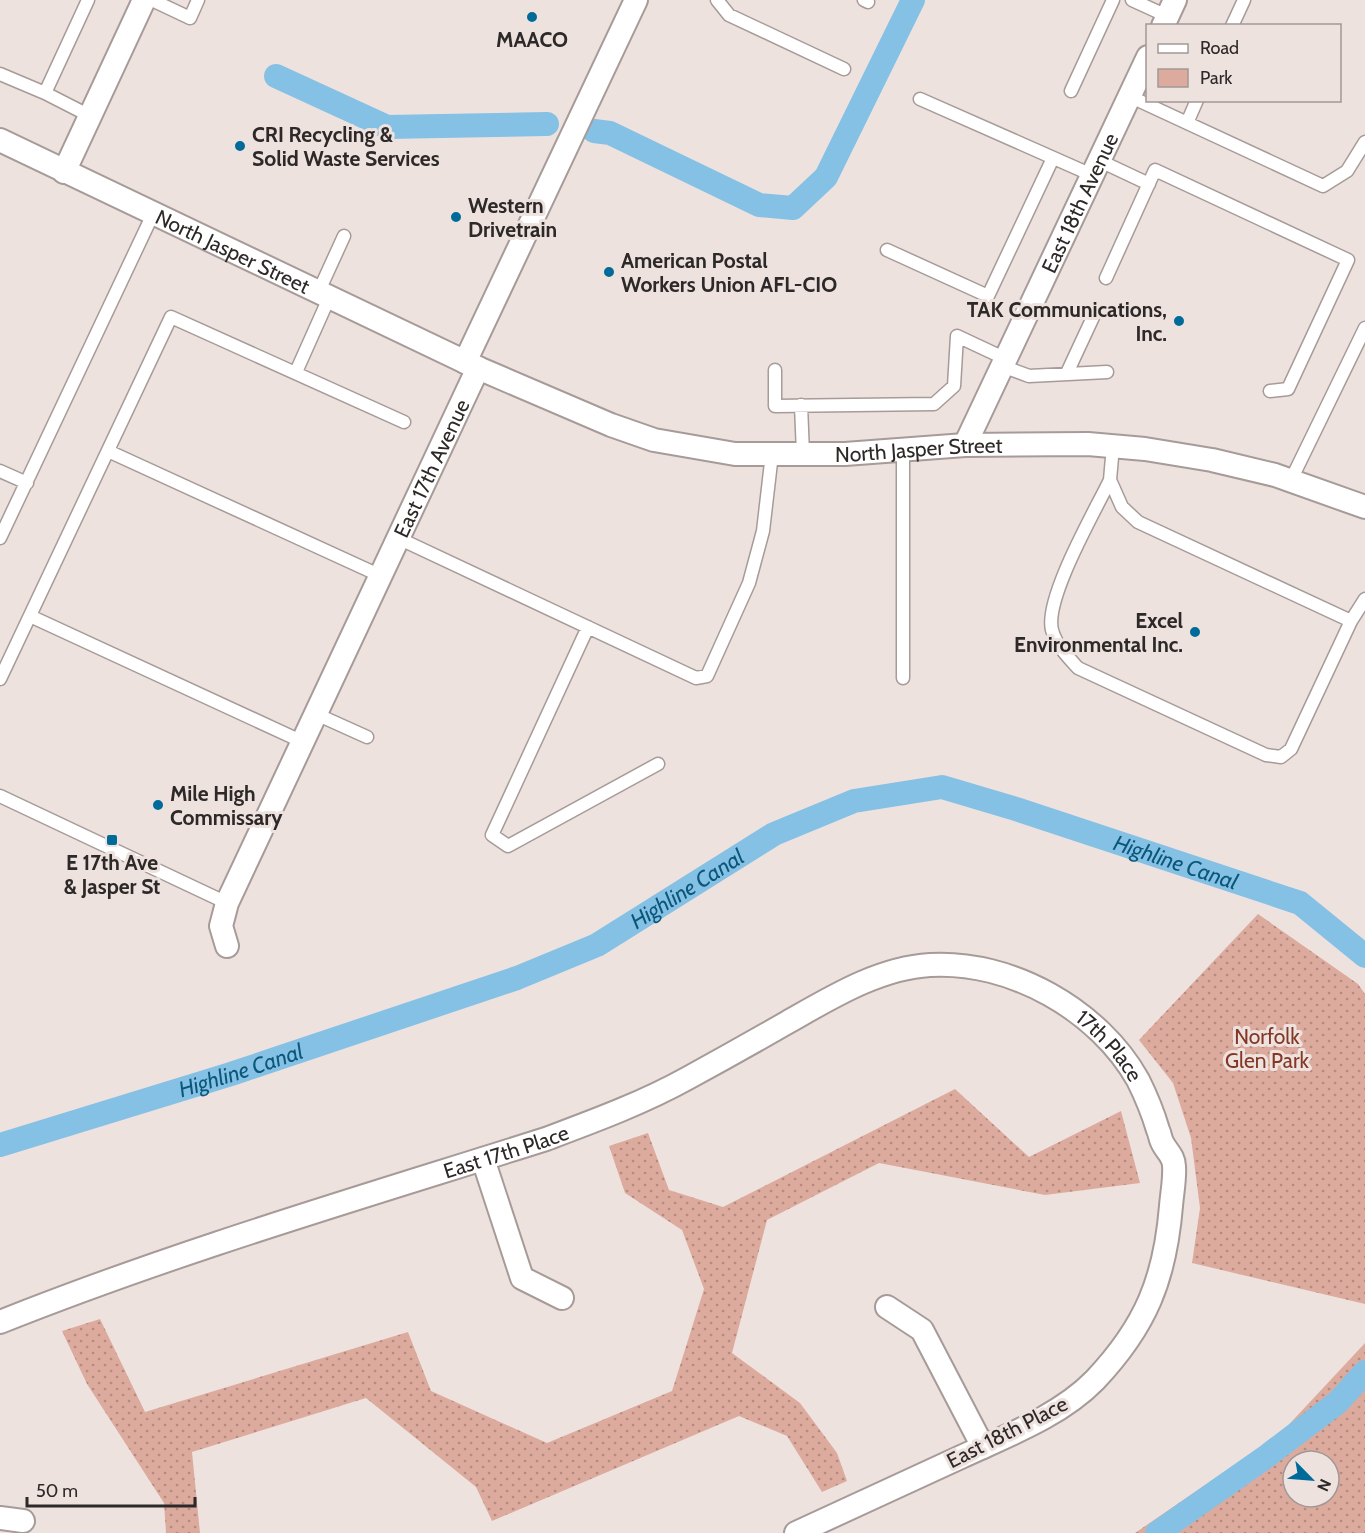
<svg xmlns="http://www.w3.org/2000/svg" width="1365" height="1533" font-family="Cabin,sans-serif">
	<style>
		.green { fill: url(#green-dots); fill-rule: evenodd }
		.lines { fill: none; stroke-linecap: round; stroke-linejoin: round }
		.canal { stroke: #85c1e5; stroke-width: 24 }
		.lane-casing { stroke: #a69b98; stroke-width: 15 }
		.street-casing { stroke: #a69b98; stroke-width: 26 }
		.lane { stroke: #fff; stroke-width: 12 }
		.street { stroke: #fff; stroke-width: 22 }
		.poi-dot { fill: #006b98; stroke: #eee2df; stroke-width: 2 }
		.labels { text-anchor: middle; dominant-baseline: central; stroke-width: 6; stroke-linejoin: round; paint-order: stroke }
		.poi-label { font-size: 21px; font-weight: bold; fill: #2d2928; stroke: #eee2df; text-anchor: start }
		.street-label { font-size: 21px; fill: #2d2928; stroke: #eee2df }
		.park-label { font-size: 21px; fill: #843724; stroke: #eee2df }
		.water-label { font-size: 22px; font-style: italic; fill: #0a577a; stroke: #eee2df }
	</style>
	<defs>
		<pattern id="green-dots" width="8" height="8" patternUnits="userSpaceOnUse" patternTransform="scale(1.5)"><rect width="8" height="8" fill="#ddab9e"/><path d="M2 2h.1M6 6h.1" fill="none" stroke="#b48b81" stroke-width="1.8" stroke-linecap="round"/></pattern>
	</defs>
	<rect width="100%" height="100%" fill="#eee2df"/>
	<path class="green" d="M 1258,914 L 1358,984 L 1365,994 L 1365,1304 L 1192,1263 L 1200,1208 L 1191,1138 L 1173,1083 L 1139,1040 Z
		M 955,1089 L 1029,1157 L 1121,1111 L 1140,1183 L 1045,1195 L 879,1163 L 767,1220 L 732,1353 L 800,1403 L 837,1453 L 847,1481 L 822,1492 L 787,1436 L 739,1416 L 492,1521 L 476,1487 L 366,1398 L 192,1452 L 200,1533 L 166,1533 L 164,1503 L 87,1384 L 62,1331 L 100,1319 L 145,1412 L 408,1332 L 431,1391 L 547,1443 L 672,1391 L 704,1289 L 682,1230 L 625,1193 L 609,1146 L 648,1133 L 669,1190 L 723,1207 Z
		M 1365,1343 L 1365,1533 L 1135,1533 L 1281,1433 ZM 1293,1461 L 1329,1461 L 1329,1497 L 1293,1497 Z"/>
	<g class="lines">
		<g class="canal">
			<path d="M 276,76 L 387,127 L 547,124"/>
			<path d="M 594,131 L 610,133 L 759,205 L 793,208 L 826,177 L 913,0"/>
			<path id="s1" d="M 0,1145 L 231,1074 L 517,978 L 597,945 L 774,834 L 854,801 L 942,787 L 1016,809 L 1300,903 L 1365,956"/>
			<path d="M 1157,1533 L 1267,1456 L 1338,1402 L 1365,1372"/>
		</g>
		<defs>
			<path id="lane" d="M 152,0 L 190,18 L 198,0
				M 717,0 L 729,15 L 844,69
				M 864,0 L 868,2
				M 1132,0 L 1167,16
				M 1232,26 L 1244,0
				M 0,74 L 45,93 L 88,0
				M 1071,91 L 1113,0
				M 45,93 L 90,116
				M 1129,96 L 1323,186 L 1347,171 L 1365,142
				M 920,99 L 1092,175
				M 1187,123 L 1197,100
				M 1098,160 L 1149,184
				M 887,250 L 988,296 L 1053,158
				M 1106,278 L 1155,170 L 1348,260 L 1288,389 L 1270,391
				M 318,293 L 344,236
				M 1002,366 L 1029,376 L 1107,372
				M 775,370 L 775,406 L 934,404 L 954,386 L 957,336 L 1006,359
				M 296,372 L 329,298
				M 1067,373 L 1094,315
				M 801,405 L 803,454
				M 1113,446 L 1110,480 L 1122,507 L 1138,522 L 1351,621
				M 903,449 L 903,678
				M 108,451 L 381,576
				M 0,471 L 27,483
				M 1110,480 C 1095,511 1044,599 1052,630 C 1056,645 1068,657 1078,668 L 1266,755 L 1281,757 L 1291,749 L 1351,621 L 1365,599
				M 1291,480 L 1365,328
				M 0,538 L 153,214
				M 398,538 L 696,678 L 707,676 L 749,583 L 763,531 L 772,454
				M 30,616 L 303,742
				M 588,627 L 492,835 L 508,846 L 658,764
				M 0,679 L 171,317 L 404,422
				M 316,714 L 367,737
				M 0,796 L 227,903"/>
			<g id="street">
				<path d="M 1163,26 L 1175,0"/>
				<path id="s2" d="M 0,140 L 478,368 L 611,425 L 654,440 L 735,454 L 845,454 L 965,445 L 1088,444 L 1145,449 L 1212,460 L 1275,475 L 1365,507"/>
				<path d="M 64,172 L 144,0"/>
				<path d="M 465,362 L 636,0"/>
				<path id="s3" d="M 965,445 L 1148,57"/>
				<path id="s4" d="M 227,946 L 221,926 L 227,903 L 478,368"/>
				<path d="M 483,1159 L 522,1278 L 562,1298"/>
				<path d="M 887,1307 L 922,1330 L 983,1447"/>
				<path id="s5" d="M 0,1322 C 178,1251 363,1197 546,1139 C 594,1121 643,1103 688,1078 C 721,1060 755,1041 788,1022 C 832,997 879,968 930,965 C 1010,960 1099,1010 1138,1080 C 1146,1096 1153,1113 1158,1130 C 1160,1134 1160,1138 1162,1142 C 1166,1151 1174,1156 1174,1166 C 1175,1179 1172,1193 1171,1206 C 1165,1279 1146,1326 1095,1380 C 1060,1416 1006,1436 961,1457 C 906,1482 851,1508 796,1533"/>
				<path d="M 0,1518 L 23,1521"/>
			</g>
		</defs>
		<use href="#lane" class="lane-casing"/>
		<use href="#street" class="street-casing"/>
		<use href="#lane" class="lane"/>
		<use href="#street" class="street"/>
	</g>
	<g class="poi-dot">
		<circle cx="532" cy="17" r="6"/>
		<circle cx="240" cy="146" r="6"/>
		<circle cx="456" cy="217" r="6"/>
		<circle cx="609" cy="272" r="6"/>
		<circle cx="1179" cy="321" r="6"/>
		<circle cx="1195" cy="632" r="6"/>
		<circle cx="158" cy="805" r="6"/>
		<rect x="106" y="834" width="12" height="12" rx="3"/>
	</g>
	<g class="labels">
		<g class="poi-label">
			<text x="532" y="39" text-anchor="middle">MAACO</text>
			<text x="252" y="134">CRI Recycling &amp;<tspan x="252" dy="24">Solid Waste Services</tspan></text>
			<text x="468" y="205">Western<tspan x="468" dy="24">Drivetrain</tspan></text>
			<text x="621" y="260">American Postal<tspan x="621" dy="24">Workers Union AFL-CIO</tspan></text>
			<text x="1167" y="309" text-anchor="end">TAK Communications,<tspan x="1167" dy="24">Inc.</tspan></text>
			<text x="1183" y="620" text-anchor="end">Excel<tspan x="1183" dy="24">Environmental Inc.</tspan></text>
			<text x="170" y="793">Mile High<tspan x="170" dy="24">Commissary</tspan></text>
			<text x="112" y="862" text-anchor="middle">E 17th Ave<tspan x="112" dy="24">&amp; Jasper St</tspan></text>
		</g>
		<g class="street-label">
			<text stroke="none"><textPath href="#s3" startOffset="268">East 18th Avenue</textPath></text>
			<text stroke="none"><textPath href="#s2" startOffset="258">North Jasper Street</textPath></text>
			<text stroke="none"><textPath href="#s2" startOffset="986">North Jasper Street</textPath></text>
			<text stroke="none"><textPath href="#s4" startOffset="525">East 17th Avenue</textPath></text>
			<text stroke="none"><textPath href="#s5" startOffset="1204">17th Place</textPath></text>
			<text stroke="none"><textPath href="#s5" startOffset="534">East 17th Place</textPath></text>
			<text transform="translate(1007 1432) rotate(-27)">East 18th Place</text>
		</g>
		<g class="park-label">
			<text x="1267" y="1036">Norfolk<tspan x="1267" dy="24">Glen Park</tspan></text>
		</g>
		<g class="water-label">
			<text stroke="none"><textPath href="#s1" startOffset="1260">Highline Canal</textPath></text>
			<text stroke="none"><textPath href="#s1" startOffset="736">Highline Canal</textPath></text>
			<text stroke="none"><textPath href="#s1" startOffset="252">Highline Canal</textPath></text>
		</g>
	</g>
	<rect x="1146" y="24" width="195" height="78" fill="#eee2df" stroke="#a19896" stroke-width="1.5"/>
	<rect x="1158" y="44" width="30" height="9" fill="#ffffff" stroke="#a19896" stroke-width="1.5"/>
	<text x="1200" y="54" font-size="18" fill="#2d2928">Road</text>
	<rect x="1158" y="69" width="30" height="18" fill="#ddab9e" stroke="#a19896" stroke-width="1.5"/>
	<text x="1200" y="84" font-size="18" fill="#2d2928">Park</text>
	<g transform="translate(1311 1479) rotate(115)"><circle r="28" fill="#eee2df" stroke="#a19896" stroke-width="1.5"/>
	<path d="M0-4.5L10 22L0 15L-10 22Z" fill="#006b98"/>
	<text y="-9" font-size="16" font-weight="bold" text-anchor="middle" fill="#2d2928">N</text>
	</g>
	<path d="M27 1497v9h168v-9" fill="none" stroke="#2d2928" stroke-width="3"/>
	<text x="36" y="1497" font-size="18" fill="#2d2928" stroke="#eee2df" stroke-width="4.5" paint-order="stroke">50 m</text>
</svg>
